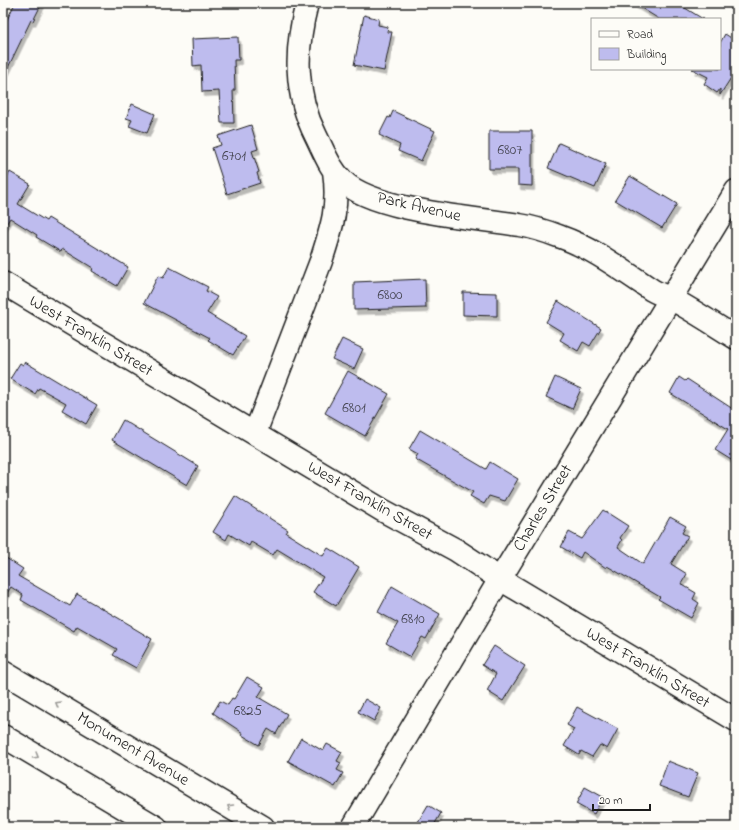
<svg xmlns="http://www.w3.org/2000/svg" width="739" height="830" font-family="'Indie Flower',sans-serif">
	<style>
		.building { fill: #bebcee; stroke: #1c1c1c; filter: url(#shadow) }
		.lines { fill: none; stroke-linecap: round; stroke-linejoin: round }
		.minor-casing { stroke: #1c1c1c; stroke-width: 25 }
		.minor { stroke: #fdfcf7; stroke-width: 22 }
		.oneway { stroke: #989794 }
		.labels { text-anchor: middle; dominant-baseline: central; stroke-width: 4; stroke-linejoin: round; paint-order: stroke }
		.number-label { font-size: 15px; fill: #444450 }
		.street-label { font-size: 17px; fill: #1c1c1c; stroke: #fdfcf7 }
	</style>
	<defs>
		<filter id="shadow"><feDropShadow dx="2.5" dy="4.5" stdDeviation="0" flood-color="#0004"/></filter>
	</defs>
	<rect width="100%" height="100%" fill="#fdfcf7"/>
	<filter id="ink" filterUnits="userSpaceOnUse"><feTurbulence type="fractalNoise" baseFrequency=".025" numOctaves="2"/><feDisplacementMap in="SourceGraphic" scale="8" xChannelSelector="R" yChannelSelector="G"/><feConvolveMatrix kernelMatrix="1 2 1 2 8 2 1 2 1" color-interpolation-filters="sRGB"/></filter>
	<g filter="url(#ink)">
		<path class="building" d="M 15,3 L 42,3 L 33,21 L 31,20 L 3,78 L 3,28 Z
			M 633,3 L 677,3 L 703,19 L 659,19 Z
			M 364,15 L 379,19 L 378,25 L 388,27 L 387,32 L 392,32 L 384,71 L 354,65 Z
			M 725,34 L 736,41 L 736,70 L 720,95 L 720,89 L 717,93 L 704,84 L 708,77 L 692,69 L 720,69 L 720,43 Z
			M 238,37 L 239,60 L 234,60 L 235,90 L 233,90 L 234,123 L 221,123 L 219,91 L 202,92 L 201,65 L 193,66 L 192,39 Z
			M 132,104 L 155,114 L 147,133 L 129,126 L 132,120 L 126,118 Z
			M 393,111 L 435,131 L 421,161 L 398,151 L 400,145 L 379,135 L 388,117 L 390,118 Z
			M 251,125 L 258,149 L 252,151 L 259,172 L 257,173 L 260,183 L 227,194 L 212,148 L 221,145 L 218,136 Z
			M 489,131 L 532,131 L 532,186 L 518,185 L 518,169 L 489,169 Z
			M 559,143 L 606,164 L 595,188 L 548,168 Z
			M 10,172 L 30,184 L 18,204 L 46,221 L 48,218 L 128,267 L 117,286 L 92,271 L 93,268 L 62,249 L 61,252 L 36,237 L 37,235 L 10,218 L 3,229 L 3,184 Z
			M 630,176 L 677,204 L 662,228 L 615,200 Z
			M 169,267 L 208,287 L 206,291 L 217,297 L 207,313 L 245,336 L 233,355 L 208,340 L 210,338 L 144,303 L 158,276 L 163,278 Z
			M 425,279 L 426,308 L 354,310 L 354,282 Z
			M 463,292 L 497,293 L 497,316 L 463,315 Z
			M 558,301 L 601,328 L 590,346 L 583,342 L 578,351 L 560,340 L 564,333 L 546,322 Z
			M 342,339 L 363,349 L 354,369 L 332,359 Z
			M 25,362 L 97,405 L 86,424 L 62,410 L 66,403 L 39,388 L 35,394 L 10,379 L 20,363 L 23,365 Z
			M 348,371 L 389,394 L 365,436 L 325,413 Z
			M 555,377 L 581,389 L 572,409 L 546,397 Z
			M 679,377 L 685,381 L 687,379 L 736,411 L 736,463 L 715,450 L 728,429 L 670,393 Z
			M 123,420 L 198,466 L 187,485 L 112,440 Z
			M 420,430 L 486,469 L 490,462 L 518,479 L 505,501 L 489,496 L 484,504 L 470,496 L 473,492 L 415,459 L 418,454 L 409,449 Z
			M 235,496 L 288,530 L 286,533 L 323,556 L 328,548 L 359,567 L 336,606 L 313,592 L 323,577 L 277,549 L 273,555 L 251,542 L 249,546 L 229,534 L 226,540 L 213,532 Z
			M 603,510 L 628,526 L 620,538 L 622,540 L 618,547 L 643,564 L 670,517 L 686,526 L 682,533 L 688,536 L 671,564 L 687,574 L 681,584 L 696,593 L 693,599 L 699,603 L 691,618 L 658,599 L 660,597 L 607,566 L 606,568 L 583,552 L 580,558 L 561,547 L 569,532 L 582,539 Z
			M 3,556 L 23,569 L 18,576 L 70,606 L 77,594 L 132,626 L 132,627 L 152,639 L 136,668 L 113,655 L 117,649 L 77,626 L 74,631 L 21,600 L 23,595 L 11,587 L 3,599 Z
			M 392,586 L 440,614 L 426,639 L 422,637 L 410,657 L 386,643 L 398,623 L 378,612 Z
			M 494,646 L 525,666 L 503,701 L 487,691 L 496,674 L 482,665 Z
			M 247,677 L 264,687 L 258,697 L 287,714 L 276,734 L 268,729 L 259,745 L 242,735 L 243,733 L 213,713 L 220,701 L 228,705 L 232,698 L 234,699 Z
			M 365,699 L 381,708 L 374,721 L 358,712 Z
			M 577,707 L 618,729 L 607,749 L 600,745 L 592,757 L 581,751 L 579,755 L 564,746 L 574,729 L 567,725 Z
			M 301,738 L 323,751 L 327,744 L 342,752 L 337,761 L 341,763 L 337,770 L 343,773 L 335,787 L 288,761 Z
			M 668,761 L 698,773 L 688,797 L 659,786 Z
			M 585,787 L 603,797 L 594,814 L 576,804 Z
			M 428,805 L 441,813 L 433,827 L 415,827 Z"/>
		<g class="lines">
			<defs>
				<path id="minor" d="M 307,3 C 295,49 294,93 316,136 C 324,152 330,169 343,181 C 373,211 477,218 519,225 C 533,227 548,232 561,237 C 595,249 623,271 652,290 C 659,294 666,296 672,299 C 694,311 715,325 736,338
					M 3,283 L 382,510 L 456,550 L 500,579 L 736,720
					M 255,433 L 321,261 C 332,227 339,207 334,171
					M 3,672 L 263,827
					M 3,736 L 156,827
					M 353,827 L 500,579 L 736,191"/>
			</defs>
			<use href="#minor" class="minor-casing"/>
			<use href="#minor" class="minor"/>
		</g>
		<defs><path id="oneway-chevron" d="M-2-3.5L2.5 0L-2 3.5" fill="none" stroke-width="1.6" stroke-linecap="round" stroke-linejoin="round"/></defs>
		<g class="oneway">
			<use href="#oneway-chevron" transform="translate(58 704) rotate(-149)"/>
			<use href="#oneway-chevron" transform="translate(36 756) rotate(31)"/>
			<use href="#oneway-chevron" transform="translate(230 807) rotate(-149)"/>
		</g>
	</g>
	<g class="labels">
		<g class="number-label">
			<text x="510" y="150">6807</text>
			<text x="234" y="156">6701</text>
			<text x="390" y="295">6800</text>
			<text x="354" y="408">6801</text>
			<text x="413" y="619">6810</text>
			<text x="248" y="711">6825</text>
		</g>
		<g class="street-label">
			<text transform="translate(419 207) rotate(13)">Park Avenue</text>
			<text transform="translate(91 336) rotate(31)">West Franklin Street</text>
			<text transform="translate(370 501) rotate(30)">West Franklin Street</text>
			<text transform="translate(543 508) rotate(-59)">Charles Street</text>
			<text transform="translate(648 668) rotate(31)">West Franklin Street</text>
			<text transform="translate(133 749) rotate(31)">Monument Avenue</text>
		</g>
	</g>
	<rect width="739" height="830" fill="none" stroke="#fdfcf7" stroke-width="16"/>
	<rect x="8" y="8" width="723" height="814" fill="none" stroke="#1c1c1c" stroke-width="1.5" filter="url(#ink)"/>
	<rect x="591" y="18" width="130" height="52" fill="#fdfcf7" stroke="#a3a29f"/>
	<rect x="599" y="31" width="20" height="6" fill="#fdfcf7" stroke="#a3a29f"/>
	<text x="627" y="38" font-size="12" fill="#1c1c1c">Road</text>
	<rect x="599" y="48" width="20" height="12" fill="#bebcee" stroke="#a3a29f"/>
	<text x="627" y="58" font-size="12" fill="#1c1c1c">Building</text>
	<path d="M593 804v6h57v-6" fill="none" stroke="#1c1c1c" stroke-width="2"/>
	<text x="599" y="804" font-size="12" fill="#1c1c1c" stroke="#fdfcf7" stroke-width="3" paint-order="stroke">20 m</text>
</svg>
